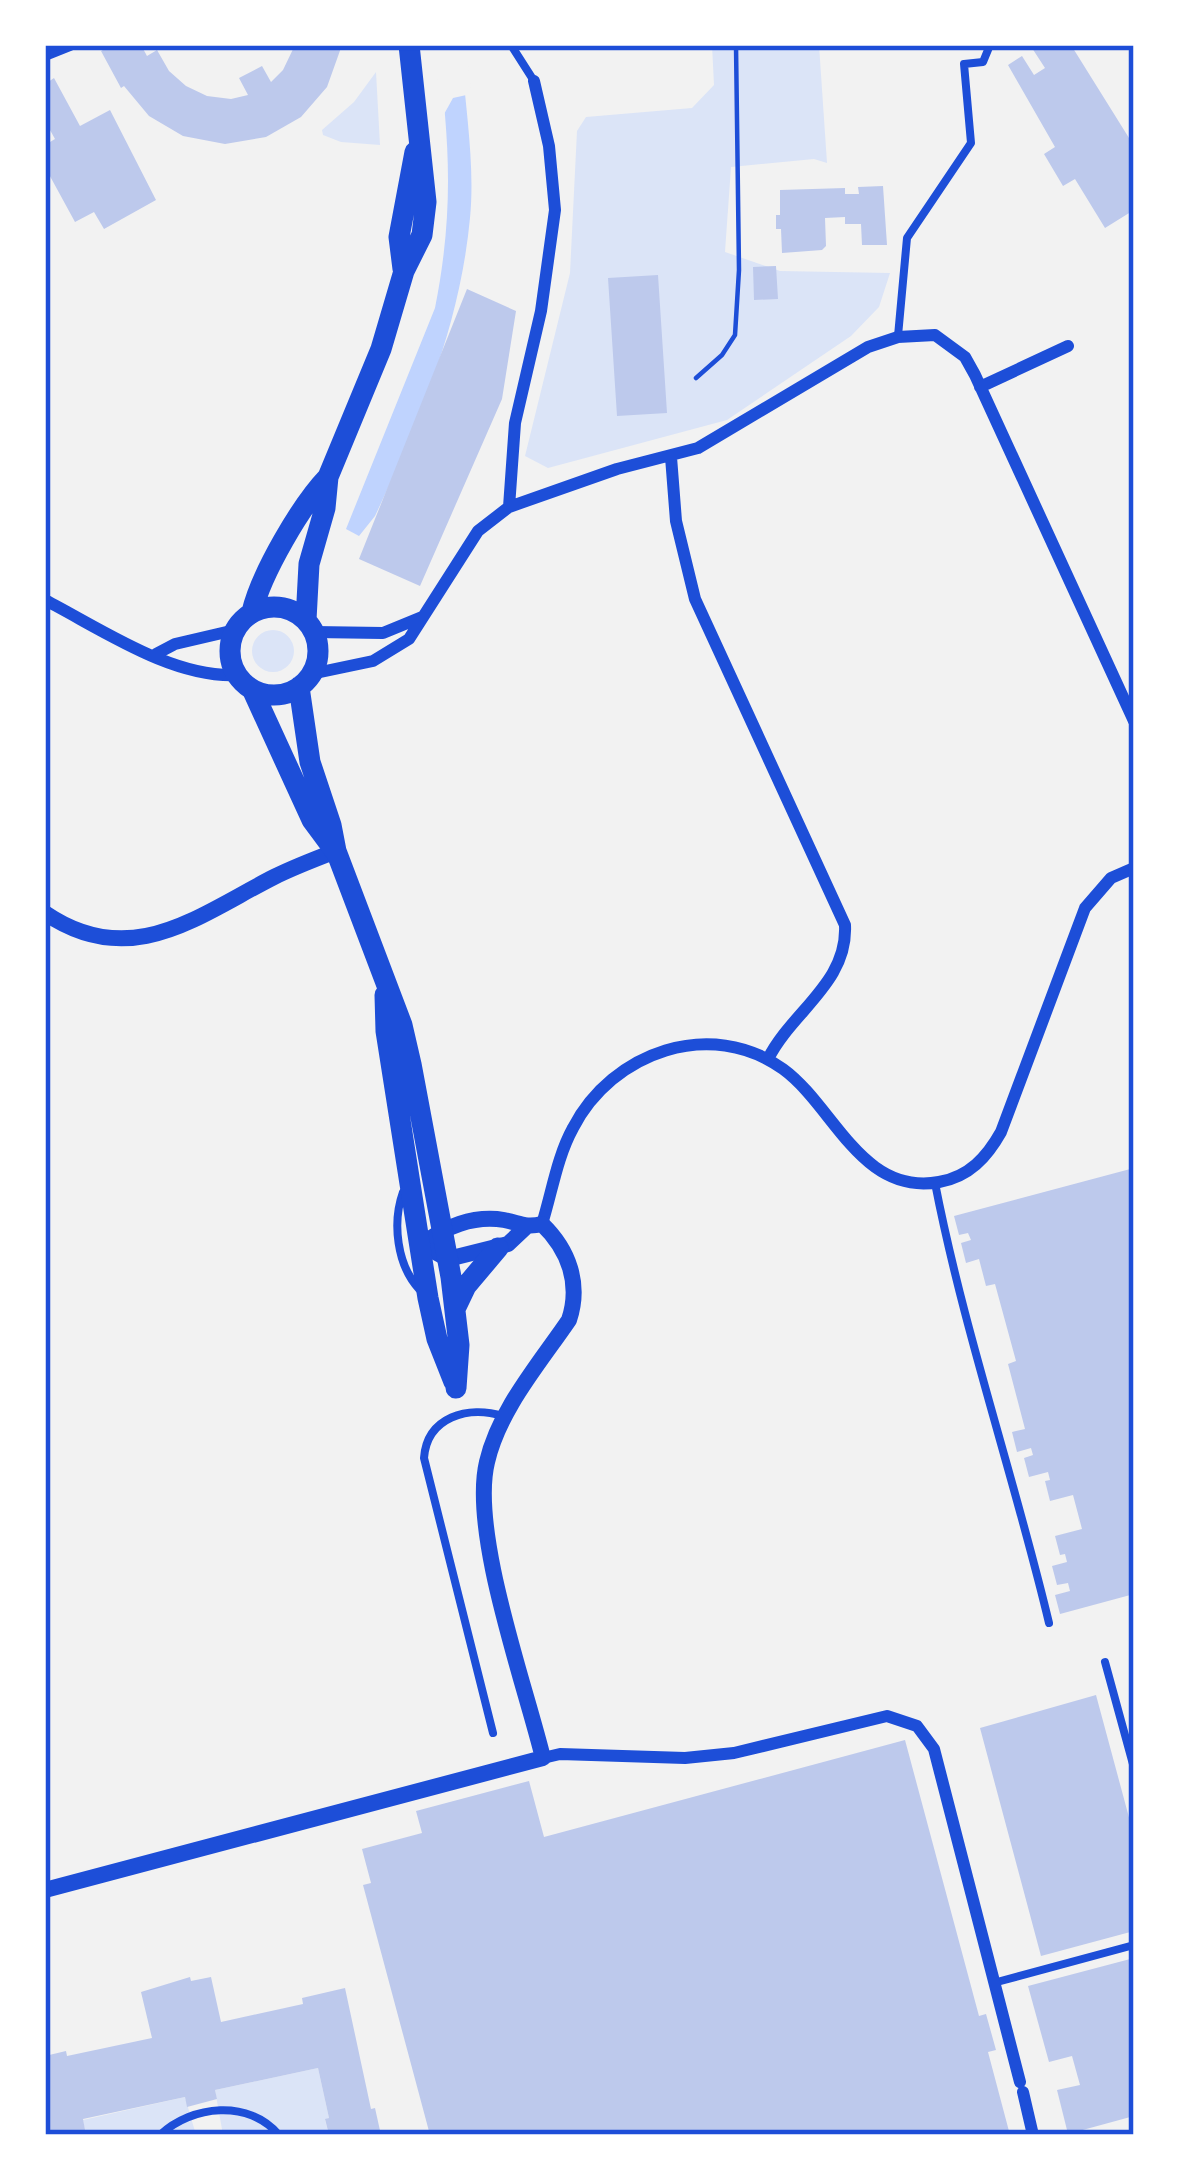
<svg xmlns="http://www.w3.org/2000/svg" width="1179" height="2180" font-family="'Work Sans',sans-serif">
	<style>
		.green { fill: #dbe4f7 }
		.water { fill: #bfd3fe }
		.pier { fill: #f2f2f2 }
		.building { fill: #bdc9ec }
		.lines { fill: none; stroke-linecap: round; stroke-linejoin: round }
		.path { stroke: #1d4ed8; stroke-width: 4.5 }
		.service { stroke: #1d4ed8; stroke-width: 8 }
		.minor { stroke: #1d4ed8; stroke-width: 12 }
		.tertiary { stroke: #1d4ed8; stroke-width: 16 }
		.primary { stroke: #1d4ed8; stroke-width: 21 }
		.neatline { fill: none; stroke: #1d4ed8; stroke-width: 4.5 }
	</style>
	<rect width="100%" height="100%" fill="#f2f2f2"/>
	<path class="green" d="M 712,45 L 819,45 L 827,163 L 814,159 L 731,167 L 725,252 L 780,271 L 890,273 L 879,307 L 851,336 L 727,420 L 548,468 L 525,456 L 570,273 L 577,131 L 586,117 L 692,108 L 714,85 Z
		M 376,72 L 380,145 L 341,142 L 323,135 L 322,130 L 354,102 Z
		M252 651a21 21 0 1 1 42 0a21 21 0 1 1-42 0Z
		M 318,2068 L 329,2118 L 325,2120 L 329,2135 L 223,2135 L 215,2090 Z
		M 185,2097 L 196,2135 L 86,2135 L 83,2120 Z"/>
	<path class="water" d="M 437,45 L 462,61 C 466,112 475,167 470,218 C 460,325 420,420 375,516 L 359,536 L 346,529 L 435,308 C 454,212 450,141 437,45 Z"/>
	<path class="pier" d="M 433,45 L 465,45 L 468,60 L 471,94 L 453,98 L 443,116 Z"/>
	<path class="building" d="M 112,45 L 141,45 L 147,56 L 157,50 L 169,71 L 186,86 L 207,96 L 231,99 L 248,95 L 239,78 L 262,66 L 271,82 L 283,70 L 295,45 L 342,45 L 327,87 L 301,117 L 266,137 L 225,144 L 183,136 L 149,116 L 124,86 L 121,88 L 101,51 Z
		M 1037,45 L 1071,45 L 1134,146 L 1134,210 L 1105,228 L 1075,179 L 1063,186 L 1044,154 L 1055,147 L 1008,65 L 1022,56 L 1034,75 L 1045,68 L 1032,48 Z
		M 54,78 L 80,126 L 110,110 L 156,200 L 104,229 L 94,212 L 75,222 L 45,167 L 45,145 L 55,139 L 45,121 L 45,84 Z
		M 883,186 L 887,245 L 862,245 L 861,224 L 845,224 L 845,217 L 825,218 L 826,246 L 822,250 L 782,253 L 781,229 L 776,229 L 776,215 L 780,215 L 780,190 L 845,188 L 845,194 L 859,194 L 858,187 Z
		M 776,266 L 778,299 L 754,300 L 753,267 Z
		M 658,275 L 667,413 L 617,416 L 608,278 Z
		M 467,289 L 516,311 L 502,399 L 420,586 L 359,559 Z
		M 1134,1168 L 1134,1594 L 1060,1614 L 1055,1595 L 1070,1591 L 1068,1583 L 1057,1585 L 1052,1566 L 1067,1562 L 1065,1554 L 1060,1555 L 1055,1536 L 1082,1529 L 1073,1495 L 1050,1501 L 1045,1481 L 1050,1480 L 1048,1472 L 1029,1477 L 1024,1458 L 1033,1455 L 1031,1448 L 1017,1452 L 1012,1432 L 1025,1429 L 1008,1364 L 1016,1361 L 995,1284 L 986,1286 L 979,1259 L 966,1263 L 961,1243 L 971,1240 L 968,1233 L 959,1235 L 954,1216 Z
		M 1096,1695 L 1134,1836 L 1134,1931 L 1041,1956 L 980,1728 Z
		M 905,1740 L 979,2016 L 986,2014 L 996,2050 L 988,2052 L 1010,2135 L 430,2135 L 363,1885 L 371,1883 L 362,1849 L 422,1833 L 416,1811 L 529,1781 L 544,1837 Z
		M 1134,1958 L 1134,2116 L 1068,2134 L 1057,2090 L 1080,2085 L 1072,2056 L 1049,2062 L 1028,1986 Z
		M 190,1977 L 191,1981 L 211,1977 L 221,2022 L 303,2004 L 302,1998 L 345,1988 L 371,2109 L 375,2108 L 381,2135 L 329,2135 L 325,2119 L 329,2118 L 318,2068 L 215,2090 L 217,2099 L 187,2107 L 185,2097 L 83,2119 L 86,2135 L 45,2135 L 45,2056 L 66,2051 L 67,2056 L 152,2038 L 141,1992 Z"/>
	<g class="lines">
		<path class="path" d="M 696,378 L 722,355 L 735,335 L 739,270 L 736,45"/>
		<path class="service" d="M 511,45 L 534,81
			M 898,336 L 907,238 L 971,143 L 964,64 L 983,62 L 990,45
			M 935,1183 C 964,1332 1014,1476 1049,1623
			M 403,1192 C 392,1223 397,1265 419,1289
			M 1105,1662 L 1134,1768
			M 493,1733 L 424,1458 C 427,1417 468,1405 503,1416
			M 997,1982 L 1134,1945
			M 160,2135 C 192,2105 249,2099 279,2135"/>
		<path class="minor" d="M 45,55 L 70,45
			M 980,387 L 1068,346
			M 671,457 L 676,521 L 695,599 L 845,925 C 848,983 792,1011 768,1059
			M 509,507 L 515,423 L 541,311 L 555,210 L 549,146 L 534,81
			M 45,600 C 103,630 172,678 237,675
			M 314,632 L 383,633 L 422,617
			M 156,654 L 175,644 L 235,630
			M 311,674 L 373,661 L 409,639 L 478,531 L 509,507 L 617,469 L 698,448 L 868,347 L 898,337 L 935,335 L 965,357 L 975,375 L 1134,721
			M 542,1224 C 552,1192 557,1157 573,1128 C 612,1052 711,1017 783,1069 C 834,1106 861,1196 939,1182 C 969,1177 987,1157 1001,1132 L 1085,908 L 1111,878 L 1134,868
			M 543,1758 L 560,1754 L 685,1758 L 734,1753 L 887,1716 L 917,1726 L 934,1749 L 1020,2082
			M 1023,2092 L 1033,2135"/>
		<path class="tertiary" d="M 45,913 C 131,972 199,915 274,877 C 294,867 315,859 336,851
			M 45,1890 L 543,1758 C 525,1684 470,1532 487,1462 C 499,1410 539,1364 569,1320 C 581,1284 569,1250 542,1224 C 525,1228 520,1223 504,1220 C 474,1215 443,1227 422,1245 L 448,1259 L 508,1244 L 525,1228"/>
		<path class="primary" d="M 403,269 L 399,237 L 415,152
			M230 651a44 44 0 1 1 88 0a44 44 0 1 1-88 0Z
			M 252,612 C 261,574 301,505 328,477
			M 306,620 L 309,564 L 325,508 L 328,477 L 381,349 L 404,271 L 422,235 L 426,202 L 409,45
			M 299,687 L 310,762 L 331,825 L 336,851 L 402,1025 L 411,1064 L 451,1277 L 459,1345 L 456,1388
			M 252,689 L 312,820 L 335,851
			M 385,995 L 386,1031 L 428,1298 L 437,1339 L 454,1382
			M 455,1309 L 466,1286 L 498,1248"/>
	</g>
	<rect width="1179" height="2180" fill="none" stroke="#ffffff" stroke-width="96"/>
	<rect x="48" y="48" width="1083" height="2084" class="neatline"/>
</svg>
